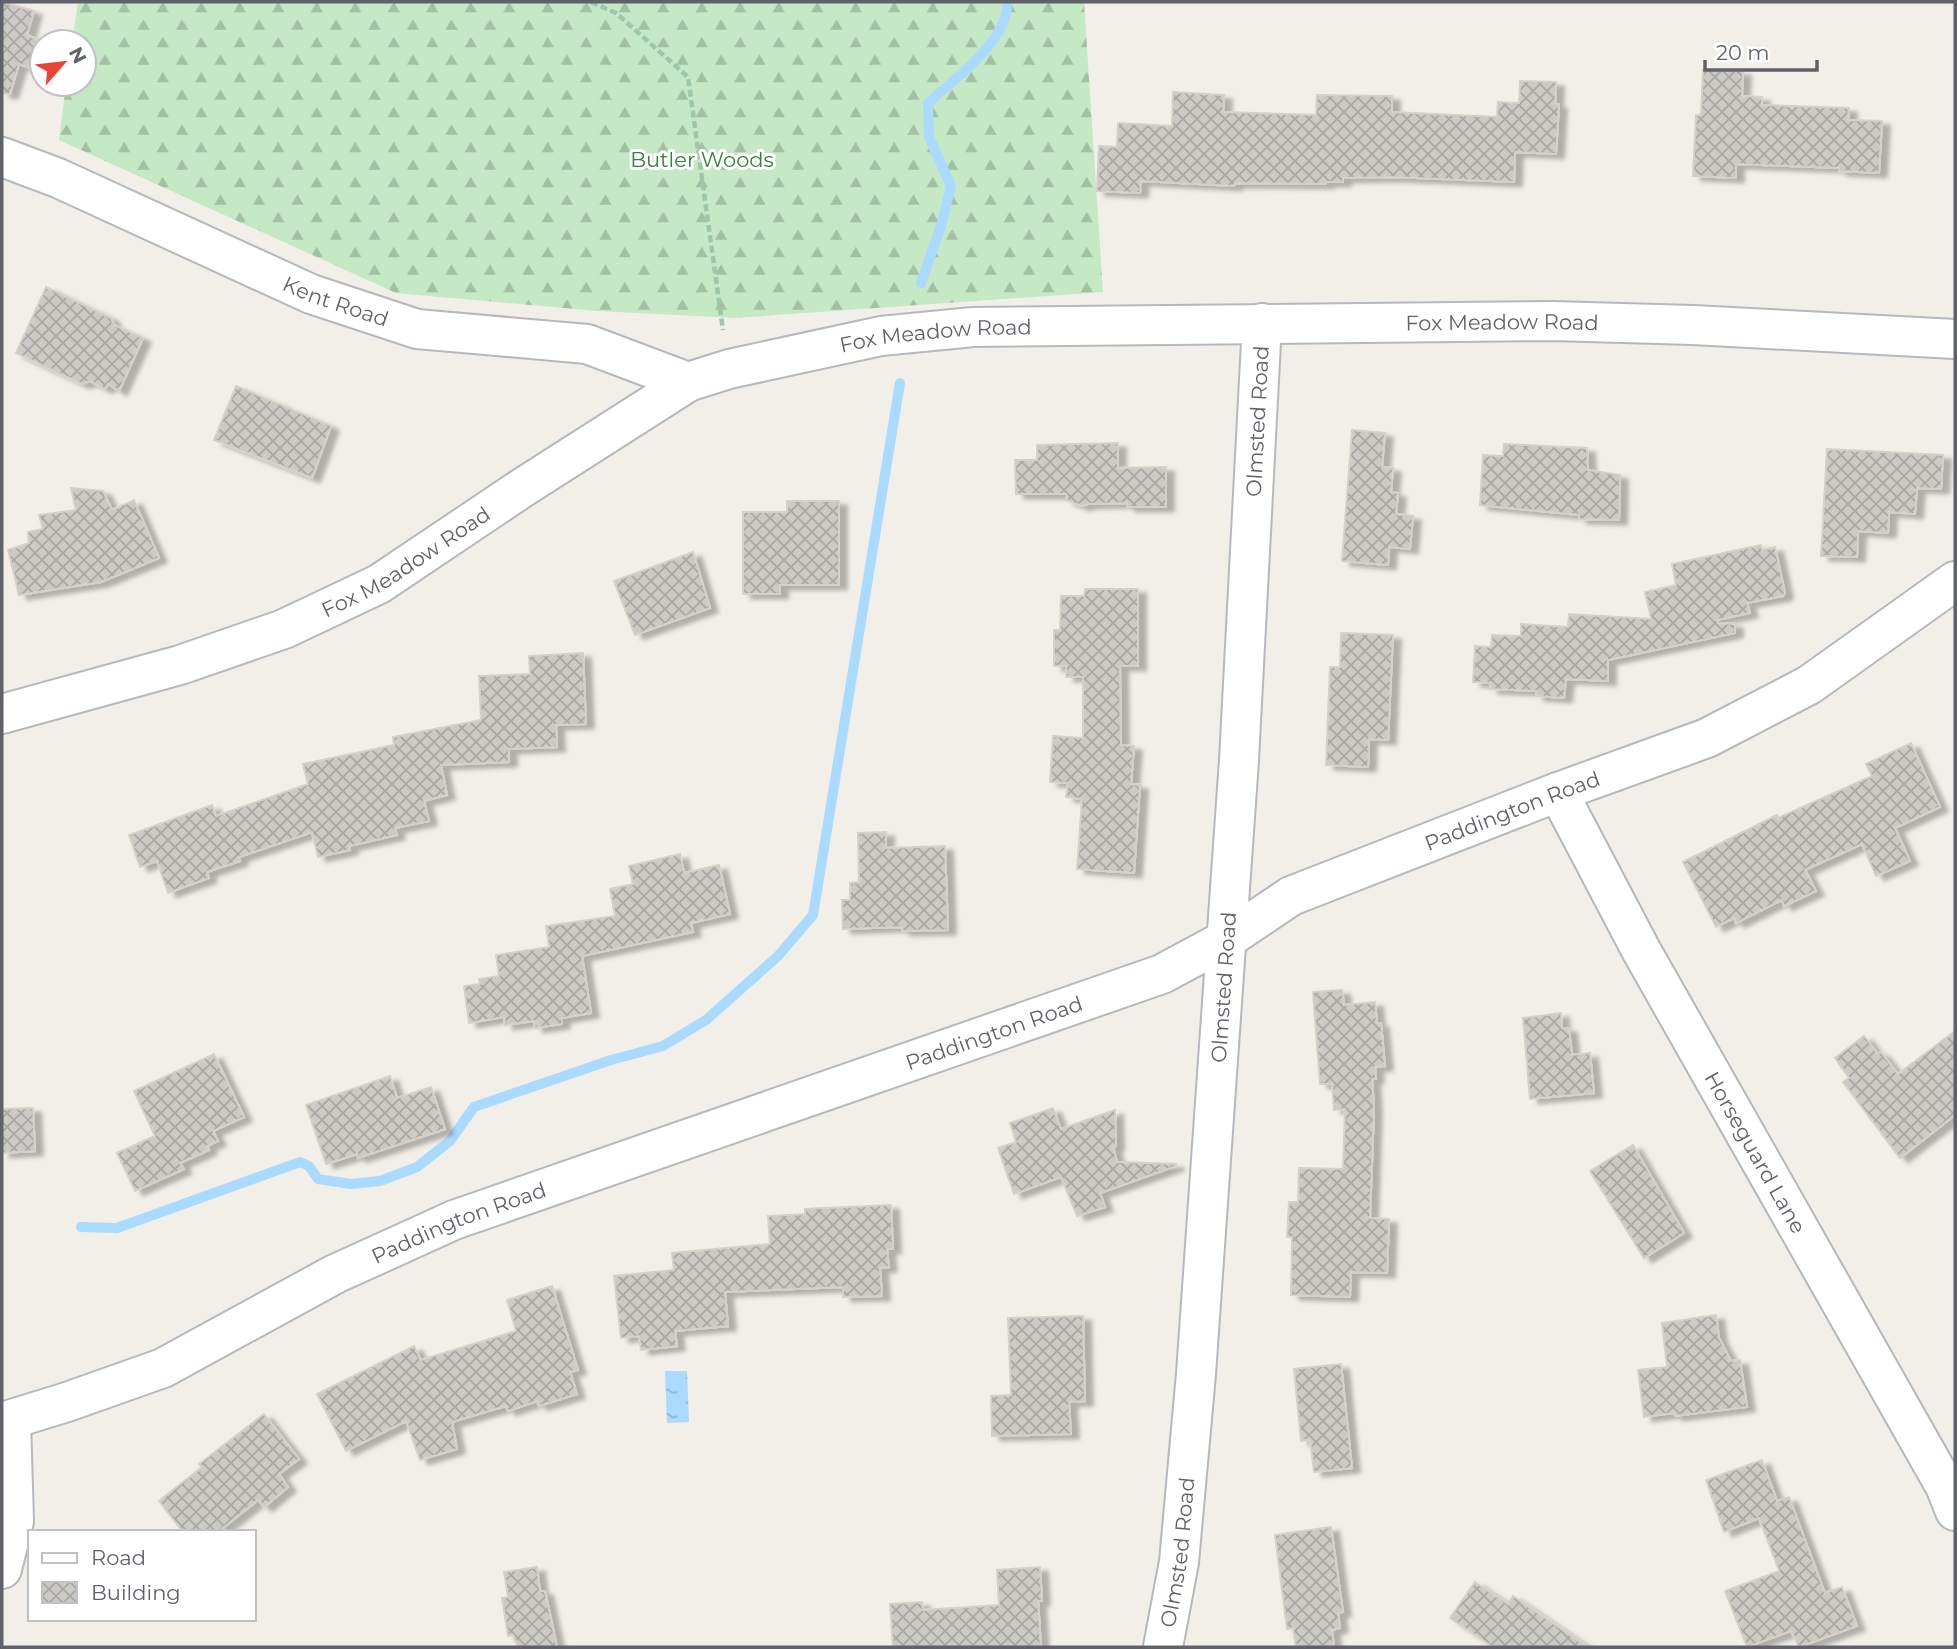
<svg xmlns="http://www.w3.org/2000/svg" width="1957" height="1649" font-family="Montserrat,sans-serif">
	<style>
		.forest { fill: url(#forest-firs) }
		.water { fill: url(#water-ripples) }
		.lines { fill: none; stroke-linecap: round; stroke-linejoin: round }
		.stream { stroke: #aadaff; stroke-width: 10 }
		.building { fill: url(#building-cross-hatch); stroke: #d6d1c6; stroke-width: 2; filter: url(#shadow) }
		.street-casing { stroke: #b5b8bc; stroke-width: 42 }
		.path { stroke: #9cc7a9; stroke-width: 4.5; stroke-dasharray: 7 3.5; stroke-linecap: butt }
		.street { stroke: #fff; stroke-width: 38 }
		.labels { text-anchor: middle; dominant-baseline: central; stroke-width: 6; stroke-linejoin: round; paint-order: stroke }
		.park-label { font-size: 21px; fill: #348238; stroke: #fff }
		.street-label { font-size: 21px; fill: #5f6368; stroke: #fff }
	</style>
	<defs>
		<pattern id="forest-firs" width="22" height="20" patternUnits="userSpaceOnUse" patternTransform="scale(1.75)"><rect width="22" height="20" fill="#c5e8c5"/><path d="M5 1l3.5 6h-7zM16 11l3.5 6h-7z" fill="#a3c0a4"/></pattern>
		<pattern id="water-ripples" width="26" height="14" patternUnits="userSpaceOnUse" patternTransform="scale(1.75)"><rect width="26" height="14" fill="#aadaff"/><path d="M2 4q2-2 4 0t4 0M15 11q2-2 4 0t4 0" fill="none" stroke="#8eb4d2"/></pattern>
		<pattern id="building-cross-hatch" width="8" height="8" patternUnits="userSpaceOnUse" patternTransform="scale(1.75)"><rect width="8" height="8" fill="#cccac5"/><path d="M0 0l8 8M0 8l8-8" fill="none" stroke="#a9a8a4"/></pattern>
		<filter id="shadow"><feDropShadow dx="8" dy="4.5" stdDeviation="2" flood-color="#0004"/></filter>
	</defs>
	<rect width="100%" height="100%" fill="#f1efe8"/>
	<path class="forest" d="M 78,2 L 1084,2 L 1103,292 L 735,318 L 598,311 L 396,293 L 59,140 L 66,84 L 84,84 L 84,42 L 72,42 Z"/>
	<path class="water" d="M 665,1371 L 687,1371 L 689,1422 L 667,1423 Z"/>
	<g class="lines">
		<path class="stream" d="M 921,283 L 941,226 L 951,186 L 929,137 L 928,103 C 955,79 1009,40 1007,2
			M 81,1227 L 117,1228 L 300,1162 L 309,1166 L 318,1179 L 351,1184 L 380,1181 L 417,1167 L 450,1141 L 474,1107 L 611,1060 L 663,1046 L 706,1020 L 778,956 L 813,915 L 900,383"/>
	</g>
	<path class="building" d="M 2,2 L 34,11 L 27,35 L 42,41 L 42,72 L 19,64 L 10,94 L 2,93 Z
		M 1703,70 L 1743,71 L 1742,96 L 1762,97 L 1762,105 L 1849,108 L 1848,120 L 1882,121 L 1879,173 L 1839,171 L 1839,168 L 1736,164 L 1736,178 L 1693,176 L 1696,115 L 1701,115 Z
		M 1520,81 L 1556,82 L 1555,104 L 1559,104 L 1556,154 L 1515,152 L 1514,182 L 1391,177 L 1343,178 L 1343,182 L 1326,182 L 1326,184 L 1235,183 L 1234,186 L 1141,181 L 1140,193 L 1097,191 L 1099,146 L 1117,147 L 1118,123 L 1172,126 L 1173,92 L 1224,95 L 1223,112 L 1316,115 L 1317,95 L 1392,96 L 1392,112 L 1497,117 L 1498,102 L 1519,103 Z
		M 46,287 L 111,318 L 114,325 L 143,338 L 119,391 L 108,384 L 105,389 L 90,381 L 82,384 L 16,353 Z
		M 236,386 L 331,426 L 312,478 L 214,440 Z
		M 1352,430 L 1385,433 L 1382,467 L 1393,468 L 1391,492 L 1398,493 L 1396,514 L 1413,516 L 1410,549 L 1389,547 L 1388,565 L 1342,561 Z
		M 1118,443 L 1118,468 L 1166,467 L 1166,507 L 1127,507 L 1127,503 L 1088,504 L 1082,506 L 1066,500 L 1066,494 L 1016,494 L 1015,460 L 1037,460 L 1037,445 Z
		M 1504,444 L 1587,448 L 1588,470 L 1620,475 L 1619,520 L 1579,519 L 1579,515 L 1480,505 L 1483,455 L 1503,456 Z
		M 1827,449 L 1943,455 L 1941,489 L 1917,488 L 1915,514 L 1889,512 L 1888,533 L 1858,531 L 1857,557 L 1821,556 Z
		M 71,488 L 103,491 L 112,510 L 134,500 L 159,558 L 101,582 L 19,595 L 8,550 L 29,543 L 28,532 L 43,529 L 39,515 L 76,510 Z
		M 787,501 L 839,501 L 839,585 L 780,585 L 780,594 L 743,594 L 743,512 L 787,512 Z
		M 1761,545 L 1762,550 L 1775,547 L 1785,593 L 1783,596 L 1747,603 L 1750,613 L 1717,620 L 1718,623 L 1735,624 L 1735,633 L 1608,660 L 1608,681 L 1566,679 L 1564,698 L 1536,696 L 1536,691 L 1490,689 L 1490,683 L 1473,682 L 1475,646 L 1491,647 L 1492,635 L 1521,636 L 1521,624 L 1568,627 L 1569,614 L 1651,619 L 1645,592 L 1676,585 L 1672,564 Z
		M 693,552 L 710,608 L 635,635 L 614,581 Z
		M 1085,589 L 1138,589 L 1138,666 L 1120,666 L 1121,745 L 1134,746 L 1131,784 L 1140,785 L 1134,873 L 1077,869 L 1082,799 L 1066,797 L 1068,783 L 1050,782 L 1053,736 L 1083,738 L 1083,677 L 1066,677 L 1066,666 L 1054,666 L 1054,630 L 1060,630 L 1061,596 L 1084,596 Z
		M 1341,633 L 1393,635 L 1388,740 L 1369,739 L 1368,767 L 1326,765 L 1330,667 L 1340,667 Z
		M 583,653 L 586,724 L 556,725 L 557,747 L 509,749 L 509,762 L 441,765 L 447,795 L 424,801 L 429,821 L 395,828 L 397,835 L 349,846 L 350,850 L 318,857 L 312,832 L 239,857 L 240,861 L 207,872 L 209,878 L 168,893 L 157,861 L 140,867 L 129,835 L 212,805 L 216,816 L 308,784 L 303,764 L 394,745 L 393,737 L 481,720 L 479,676 L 530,674 L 529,656 Z
		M 1911,743 L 1940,807 L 1895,828 L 1910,861 L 1876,876 L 1862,844 L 1805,870 L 1816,891 L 1784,906 L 1782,900 L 1736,923 L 1734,918 L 1716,927 L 1683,862 L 1777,815 L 1778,818 L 1872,776 L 1866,764 Z
		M 886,832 L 886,848 L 945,846 L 948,930 L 902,931 L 902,927 L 843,929 L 842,900 L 850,900 L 850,883 L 859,882 L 858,833 Z
		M 680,854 L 684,873 L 719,865 L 730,914 L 691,923 L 693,932 L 582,956 L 591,1013 L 562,1018 L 562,1024 L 535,1028 L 534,1021 L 505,1025 L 504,1017 L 469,1023 L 464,986 L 480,984 L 479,979 L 499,976 L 496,955 L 549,947 L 546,926 L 615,916 L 610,889 L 633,884 L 629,866 Z
		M 1342,990 L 1344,1005 L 1375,1002 L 1377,1023 L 1381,1023 L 1385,1066 L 1375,1067 L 1376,1079 L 1372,1079 L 1374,1108 L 1370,1218 L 1389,1219 L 1387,1273 L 1351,1272 L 1350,1297 L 1291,1295 L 1292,1237 L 1287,1237 L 1289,1202 L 1298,1202 L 1299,1168 L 1343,1169 L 1345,1109 L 1334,1110 L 1332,1084 L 1320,1084 L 1313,992 Z
		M 1561,1013 L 1562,1028 L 1569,1028 L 1572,1055 L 1590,1053 L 1594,1093 L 1530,1099 L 1523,1018 Z
		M 1955,1031 L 1955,1115 L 1900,1158 L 1843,1082 L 1849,1078 L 1835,1058 L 1864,1036 L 1878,1054 L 1881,1052 L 1898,1074 Z
		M 214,1054 L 244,1117 L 213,1131 L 218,1141 L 207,1146 L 209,1150 L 180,1163 L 184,1169 L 135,1191 L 117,1153 L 155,1136 L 134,1091 Z
		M 390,1076 L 397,1098 L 431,1087 L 445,1129 L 358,1158 L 357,1154 L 326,1164 L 306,1105 Z
		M 33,1108 L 35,1151 L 2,1153 L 2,1109 Z
		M 1053,1108 L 1061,1129 L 1115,1110 L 1116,1146 L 1113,1147 L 1117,1162 L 1176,1164 L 1176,1166 L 1100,1193 L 1105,1207 L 1077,1216 L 1061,1177 L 1014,1194 L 998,1148 L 1016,1142 L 1010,1123 Z
		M 1633,1145 L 1684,1233 L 1644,1258 L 1590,1171 Z
		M 891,1205 L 893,1249 L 887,1249 L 889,1267 L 880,1268 L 882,1296 L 843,1297 L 843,1287 L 725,1292 L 728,1326 L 675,1331 L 677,1346 L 641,1350 L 639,1336 L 621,1338 L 614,1276 L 674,1270 L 672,1253 L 770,1244 L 768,1216 L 805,1214 L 805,1209 Z
		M 552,1286 L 578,1370 L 570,1372 L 577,1394 L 539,1406 L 537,1401 L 508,1411 L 506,1406 L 452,1422 L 457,1449 L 420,1460 L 406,1421 L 346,1451 L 317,1394 L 414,1346 L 421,1360 L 516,1331 L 507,1300 Z
		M 1716,1315 L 1719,1338 L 1731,1361 L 1740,1360 L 1747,1407 L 1675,1416 L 1674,1413 L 1644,1417 L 1638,1370 L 1667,1367 L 1662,1323 Z
		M 1083,1316 L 1085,1401 L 1069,1402 L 1071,1434 L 992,1436 L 991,1396 L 1011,1395 L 1008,1318 Z
		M 1341,1364 L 1352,1468 L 1314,1472 L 1310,1439 L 1301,1441 L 1294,1369 Z
		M 264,1414 L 299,1459 L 279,1474 L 288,1487 L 264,1507 L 258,1500 L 218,1532 L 183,1532 L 159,1501 L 202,1467 L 199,1464 Z
		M 1762,1460 L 1777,1501 L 1789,1497 L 1825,1593 L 1842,1587 L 1857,1626 L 1799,1647 L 1791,1631 L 1747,1647 L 1725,1591 L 1779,1571 L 1759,1518 L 1724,1532 L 1706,1480 Z
		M 1331,1527 L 1343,1612 L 1338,1613 L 1340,1628 L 1332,1630 L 1334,1647 L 1296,1647 L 1293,1628 L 1287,1629 L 1275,1535 Z
		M 537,1567 L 540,1591 L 545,1591 L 557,1647 L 518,1647 L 513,1635 L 508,1636 L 502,1598 L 508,1597 L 504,1572 Z
		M 1040,1567 L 1042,1601 L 1038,1601 L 1041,1647 L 893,1647 L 890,1604 L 922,1602 L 923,1610 L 999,1605 L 997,1570 Z
		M 1475,1582 L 1508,1604 L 1513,1596 L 1588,1647 L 1493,1647 L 1450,1618 Z"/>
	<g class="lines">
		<defs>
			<g id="street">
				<path id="s1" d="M 2,157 L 58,178 L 311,294 L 417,329 L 587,344 L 688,382"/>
				<path id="s2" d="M 2,714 L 180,665 L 284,629 L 379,584 L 522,488 L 688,382 L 729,369 L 881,336 L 973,327 L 1552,321 L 1693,325 L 1955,339"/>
				<path id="s3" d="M 1558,792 L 1641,950 L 1945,1486 L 1955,1511"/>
				<path id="s4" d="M 2,1422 L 67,1402 L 163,1368 L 335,1274 L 454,1220 L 1162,974 L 1227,939 L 1291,896 L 1558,792 L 1707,738 L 1809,685 L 1955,581"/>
				<path d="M 2,1569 L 14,1521 L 11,1420"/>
				<path id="s5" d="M 1163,1647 L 1179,1562 L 1196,1374 L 1239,760 L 1262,323"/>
			</g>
		</defs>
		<use href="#street" class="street-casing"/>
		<path class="path" d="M 591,2 L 616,13 L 688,77 L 723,330"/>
		<use href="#street" class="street"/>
	</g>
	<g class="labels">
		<g class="park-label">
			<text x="702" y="159">Butler Woods</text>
		</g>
		<g class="street-label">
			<text stroke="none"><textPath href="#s1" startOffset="364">Kent Road</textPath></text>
			<text stroke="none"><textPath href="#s2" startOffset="1589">Fox Meadow Road</textPath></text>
			<text stroke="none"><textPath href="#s2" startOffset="1022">Fox Meadow Road</textPath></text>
			<text stroke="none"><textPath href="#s5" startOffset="1230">Olmsted Road</textPath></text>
			<text stroke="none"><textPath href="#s2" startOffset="434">Fox Meadow Road</textPath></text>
			<text stroke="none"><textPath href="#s4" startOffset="1634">Paddington Road</textPath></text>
			<text stroke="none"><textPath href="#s5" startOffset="663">Olmsted Road</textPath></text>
			<text stroke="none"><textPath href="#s4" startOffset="1068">Paddington Road</textPath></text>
			<text stroke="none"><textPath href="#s3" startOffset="411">Horseguard Lane</textPath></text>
			<text stroke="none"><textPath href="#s4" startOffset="500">Paddington Road</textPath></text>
			<text stroke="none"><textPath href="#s5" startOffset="96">Olmsted Road</textPath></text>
		</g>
	</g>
	<rect width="1957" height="1649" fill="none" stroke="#5f6368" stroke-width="7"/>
	<rect x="28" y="1530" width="228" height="91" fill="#ffffff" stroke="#bfc1c3" stroke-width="2"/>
	<rect x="42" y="1553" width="35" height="10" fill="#ffffff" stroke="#bfc1c3" stroke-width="2"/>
	<text x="91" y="1565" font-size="21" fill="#5f6368">Road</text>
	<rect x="42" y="1582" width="35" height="21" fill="url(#building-cross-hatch)" stroke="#bfc1c3" stroke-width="2"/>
	<text x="91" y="1600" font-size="21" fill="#5f6368">Building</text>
	<g transform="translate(63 63) rotate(62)"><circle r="33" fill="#ffffff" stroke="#bfc1c3" stroke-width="2"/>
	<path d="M0-5L12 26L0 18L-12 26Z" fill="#ea4335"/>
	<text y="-10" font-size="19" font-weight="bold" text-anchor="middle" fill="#5f6368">N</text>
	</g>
	<path d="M1705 60v10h112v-10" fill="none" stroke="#5f6368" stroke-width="3.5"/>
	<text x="1716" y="60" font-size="21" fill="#5f6368" stroke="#ffffff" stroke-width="5" paint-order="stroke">20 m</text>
</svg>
